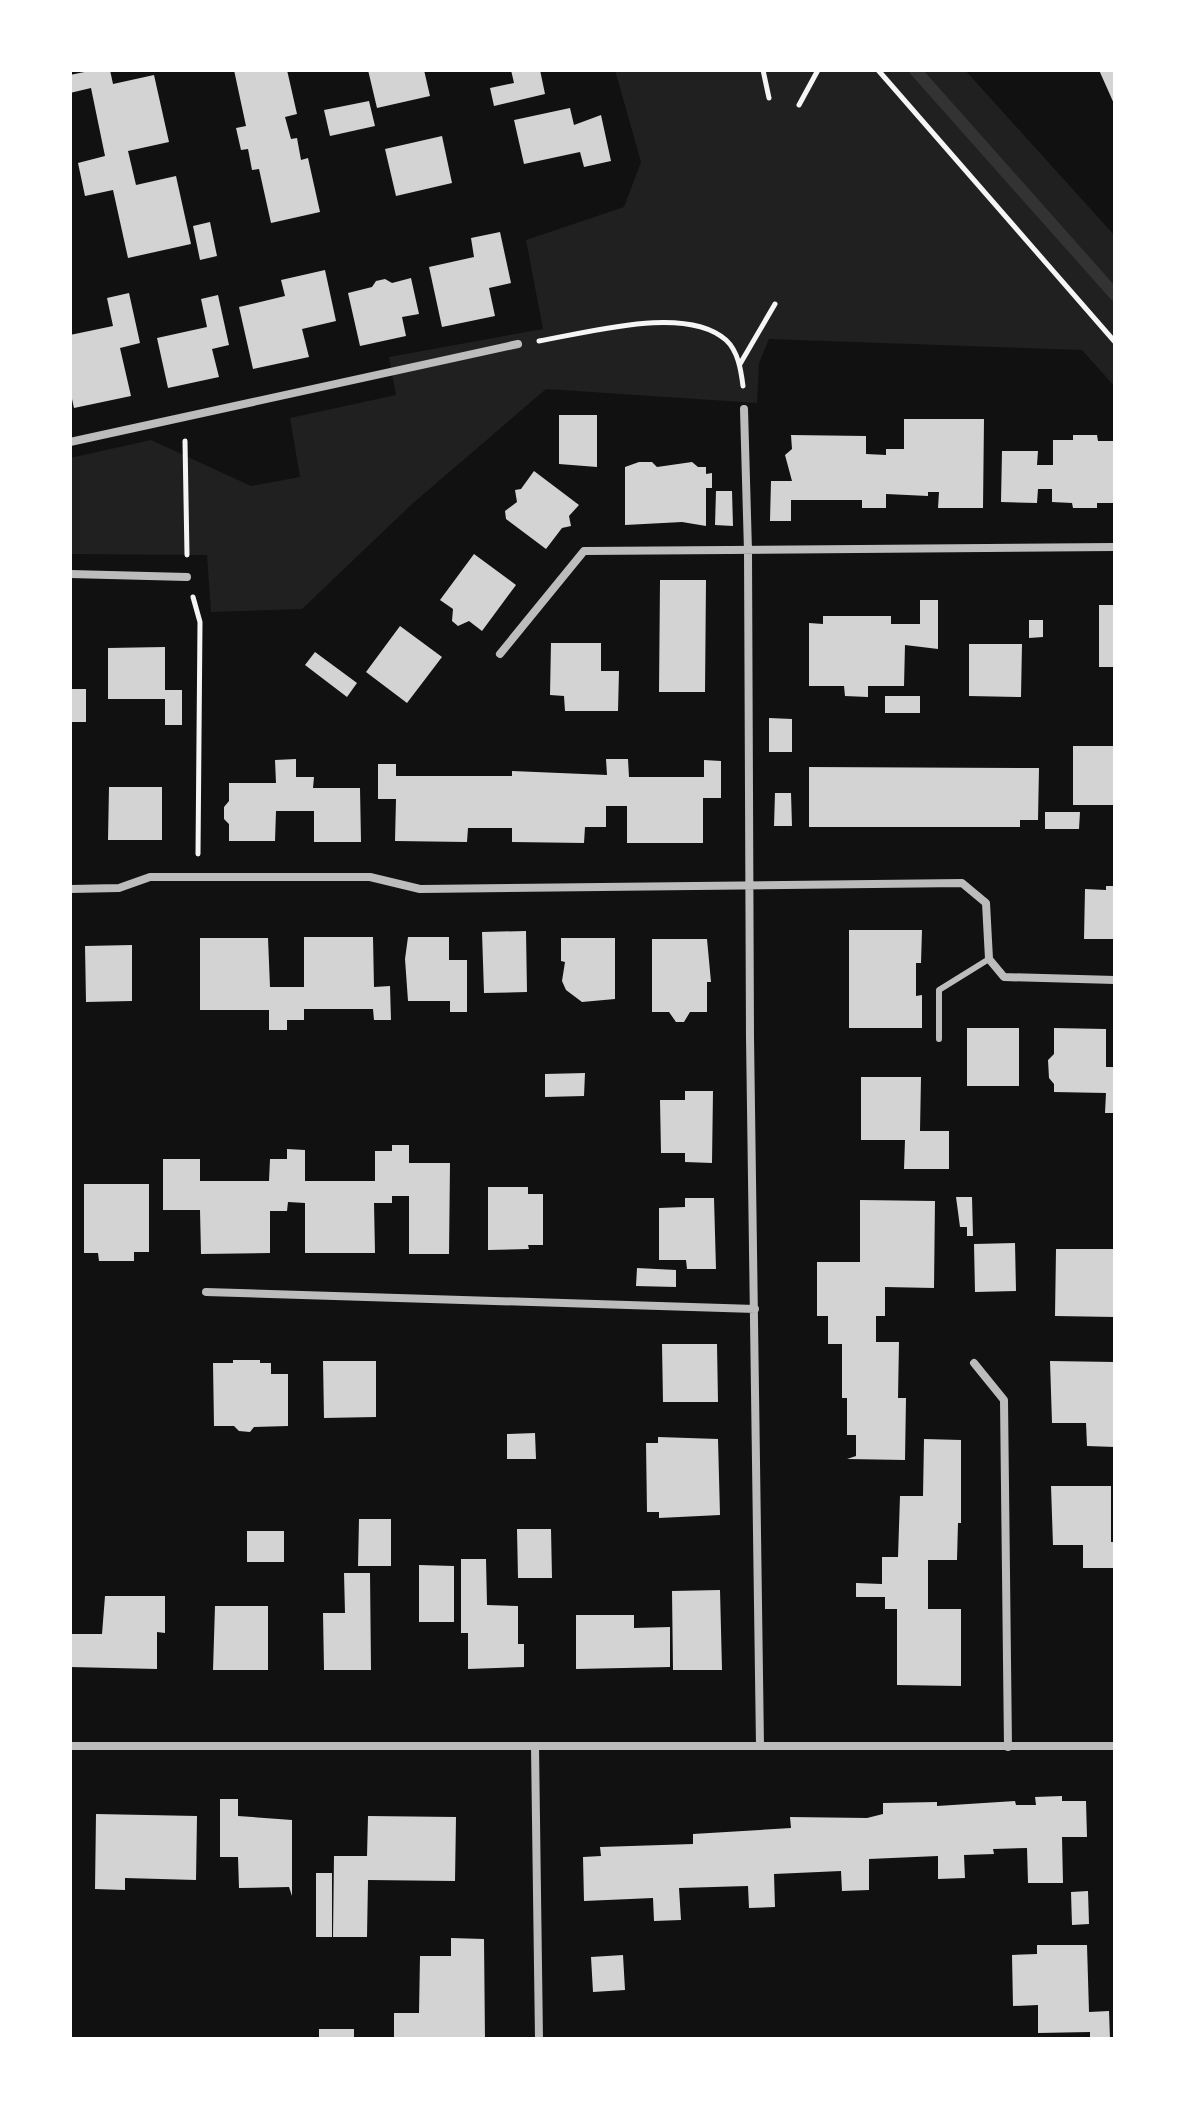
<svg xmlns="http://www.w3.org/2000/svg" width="1185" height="2109" font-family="'Work Sans',sans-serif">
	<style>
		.green { fill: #202020 }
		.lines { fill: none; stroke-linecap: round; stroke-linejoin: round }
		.stream { stroke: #333; stroke-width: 12 }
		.building { fill: #d3d3d3 }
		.path { stroke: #f5f5f5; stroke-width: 5 }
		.service { stroke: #bcbcbc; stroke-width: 6 }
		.minor { stroke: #bcbcbc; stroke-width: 8 }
	</style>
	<rect width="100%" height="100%" fill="#111"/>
	<path class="green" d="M 615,70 L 965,70 L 1115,236 L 1115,387 L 1082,350 L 769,339 L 759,363 L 757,403 L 546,389 L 412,504 L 302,609 L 211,612 L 207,555 L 70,554 L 70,458 L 151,440 L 251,486 L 300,477 L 290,418 L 396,395 L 389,357 L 543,329 L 526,240 L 624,207 L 641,162 Z"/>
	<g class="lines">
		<path class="stream" d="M 915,70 L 1115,295"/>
	</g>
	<path class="building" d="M 94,70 L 110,70 L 113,84 L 154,75 L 169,142 L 128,151 L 136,185 L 176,176 L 191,244 L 128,258 L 113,190 L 85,196 L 78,163 L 105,156 L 91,88 L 70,93 L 70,75 Z
		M 234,70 L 287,70 L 297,114 L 285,117 L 291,139 L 297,138 L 301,160 L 308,158 L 320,212 L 271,223 L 259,169 L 252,170 L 248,149 L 241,150 L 236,128 L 246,126 Z
		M 368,70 L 424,70 L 430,96 L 377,108 Z
		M 511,70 L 540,70 L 545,94 L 494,106 L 490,88 L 514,83 Z
		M 1099,70 L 1115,70 L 1115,106 Z
		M 369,101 L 375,126 L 330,136 L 324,110 Z
		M 570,108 L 574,125 L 601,115 L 611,161 L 584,167 L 580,152 L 524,164 L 514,120 Z
		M 442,136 L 452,183 L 396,196 L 385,149 Z
		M 210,222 L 217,256 L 200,260 L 193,226 Z
		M 500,232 L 511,283 L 489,288 L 495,316 L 442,327 L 429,267 L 474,257 L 471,238 Z
		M 325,270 L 336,321 L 302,329 L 309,357 L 253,369 L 239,307 L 285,296 L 281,280 Z
		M 411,278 L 419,314 L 402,317 L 406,336 L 360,346 L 348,293 L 372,287 L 376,281 L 385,279 L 392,283 Z
		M 129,293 L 140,343 L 120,348 L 131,396 L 74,408 L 70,390 L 70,335 L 113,326 L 107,298 Z
		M 218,295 L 229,345 L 212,349 L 219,377 L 168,388 L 157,338 L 207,327 L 201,299 Z
		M 559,415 L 597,415 L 597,467 L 559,464 Z
		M 904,419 L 984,419 L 983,508 L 938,508 L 939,492 L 928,492 L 928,496 L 886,494 L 886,508 L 862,508 L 862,500 L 791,500 L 791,521 L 770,521 L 771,481 L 792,481 L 785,455 L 792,449 L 791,435 L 866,436 L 866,454 L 886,455 L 886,449 L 904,449 Z
		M 1073,435 L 1097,435 L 1098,441 L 1115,441 L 1115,503 L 1097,503 L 1097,508 L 1073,508 L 1072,503 L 1052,502 L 1052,489 L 1038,489 L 1037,503 L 1001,502 L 1002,451 L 1038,451 L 1037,465 L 1053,465 L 1053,440 L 1073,440 Z
		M 639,462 L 652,462 L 657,467 L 692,462 L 698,467 L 706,467 L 706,474 L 712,473 L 712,488 L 706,488 L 706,526 L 682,522 L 625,525 L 625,467 Z
		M 534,471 L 579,505 L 569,516 L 571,526 L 562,528 L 546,549 L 506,519 L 505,511 L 517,502 L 515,490 L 521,489 Z
		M 716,491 L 732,491 L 733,526 L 715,525 Z
		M 474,554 L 516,585 L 482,631 L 469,621 L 458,626 L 452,621 L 453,609 L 440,600 Z
		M 660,580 L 706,580 L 705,692 L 659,692 Z
		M 920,600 L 938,600 L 938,649 L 905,645 L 904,686 L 868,686 L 868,697 L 845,696 L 844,686 L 809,686 L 809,623 L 823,624 L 823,616 L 891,616 L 891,624 L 920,624 Z
		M 1099,605 L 1115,605 L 1115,667 L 1099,667 Z
		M 1029,620 L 1043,620 L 1043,637 L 1029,638 Z
		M 400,626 L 442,657 L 407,703 L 366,672 Z
		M 551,643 L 601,643 L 601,671 L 619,671 L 618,711 L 565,711 L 564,696 L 550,695 Z
		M 969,644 L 1022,644 L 1021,697 L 969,696 Z
		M 165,647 L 165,690 L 182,690 L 182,725 L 165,725 L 165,699 L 108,699 L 108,648 Z
		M 315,652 L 357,683 L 347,697 L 305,665 Z
		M 70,689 L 86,689 L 86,722 L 70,722 Z
		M 885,696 L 920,696 L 920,713 L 885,713 Z
		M 769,718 L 792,719 L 792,752 L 769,752 Z
		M 1073,746 L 1115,746 L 1115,805 L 1073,805 Z
		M 296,759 L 296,777 L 314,777 L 313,788 L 360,788 L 361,842 L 314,842 L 314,811 L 276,811 L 275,841 L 229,841 L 229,824 L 224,819 L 224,807 L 229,801 L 229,783 L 276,783 L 275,760 Z
		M 606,759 L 628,759 L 629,777 L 704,777 L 704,760 L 721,761 L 721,798 L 703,798 L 703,843 L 627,843 L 627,806 L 606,806 L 606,827 L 585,827 L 584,843 L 512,842 L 512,828 L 468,828 L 467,842 L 395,841 L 396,799 L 378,799 L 378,764 L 396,764 L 396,776 L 512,776 L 512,771 L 607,775 Z
		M 809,767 L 1039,768 L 1038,820 L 1020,820 L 1020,827 L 809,827 Z
		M 109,787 L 162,787 L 162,840 L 108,840 Z
		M 775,793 L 791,793 L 792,826 L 774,826 Z
		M 1045,812 L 1080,812 L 1079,829 L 1045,829 Z
		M 1106,886 L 1115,886 L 1115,939 L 1084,939 L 1085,889 L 1106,890 Z
		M 849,930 L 922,930 L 921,963 L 916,963 L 916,996 L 922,995 L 922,1028 L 849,1028 Z
		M 526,931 L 527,992 L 484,993 L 482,932 Z
		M 304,937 L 373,937 L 374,987 L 390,986 L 391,1020 L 374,1020 L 373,1009 L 304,1009 L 304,1020 L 287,1020 L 287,1030 L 269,1030 L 269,1010 L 200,1010 L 200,938 L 268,938 L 270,987 L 304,987 Z
		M 408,937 L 449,937 L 449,960 L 467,960 L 467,1012 L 450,1012 L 450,1001 L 408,1001 L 405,959 Z
		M 561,938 L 615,938 L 615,999 L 582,1002 L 566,990 L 562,981 L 565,962 L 561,961 Z
		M 652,939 L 707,939 L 711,982 L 707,982 L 707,1012 L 690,1012 L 684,1022 L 676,1022 L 669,1012 L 652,1012 Z
		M 132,945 L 132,1001 L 86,1002 L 85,946 Z
		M 967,1028 L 1019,1028 L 1019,1086 L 967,1086 Z
		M 1054,1028 L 1106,1029 L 1106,1067 L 1115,1067 L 1115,1113 L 1105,1113 L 1106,1093 L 1054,1092 L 1054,1084 L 1049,1078 L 1048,1060 L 1054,1054 Z
		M 585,1073 L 584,1096 L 545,1097 L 545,1074 Z
		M 861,1077 L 921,1077 L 920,1131 L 949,1131 L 949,1169 L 904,1169 L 905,1140 L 861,1140 Z
		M 685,1091 L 713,1091 L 712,1163 L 685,1162 L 685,1153 L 661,1153 L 660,1100 L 685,1100 Z
		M 392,1145 L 409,1145 L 409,1163 L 450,1163 L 449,1254 L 409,1254 L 409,1196 L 392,1196 L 392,1203 L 374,1203 L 375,1253 L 305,1253 L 305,1203 L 288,1202 L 287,1211 L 270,1211 L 270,1253 L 201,1254 L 200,1210 L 163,1210 L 163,1159 L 200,1159 L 200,1181 L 269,1181 L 270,1159 L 287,1159 L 287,1149 L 305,1150 L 305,1181 L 375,1181 L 375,1151 L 392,1151 Z
		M 84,1184 L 149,1184 L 149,1252 L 134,1252 L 134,1261 L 99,1261 L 98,1253 L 84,1253 Z
		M 488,1187 L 528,1187 L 528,1194 L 543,1194 L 543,1245 L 528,1245 L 529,1249 L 488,1250 Z
		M 956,1197 L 972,1197 L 973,1236 L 967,1236 L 967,1227 L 960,1227 Z
		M 685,1198 L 714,1198 L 716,1269 L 687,1269 L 686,1260 L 659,1260 L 659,1208 L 685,1207 Z
		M 860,1200 L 935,1201 L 934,1288 L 885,1287 L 885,1316 L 876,1316 L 876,1342 L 899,1342 L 898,1398 L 906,1398 L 905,1460 L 847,1459 L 856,1456 L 856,1435 L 847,1435 L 847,1398 L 842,1398 L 842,1344 L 828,1344 L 828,1316 L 817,1316 L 817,1262 L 860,1262 Z
		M 1015,1243 L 1016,1291 L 975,1292 L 974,1244 Z
		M 1056,1249 L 1115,1249 L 1115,1317 L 1055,1316 Z
		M 637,1268 L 676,1270 L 676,1287 L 636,1286 Z
		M 662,1344 L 717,1344 L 718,1402 L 663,1402 Z
		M 233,1360 L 260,1360 L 260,1363 L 271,1363 L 271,1374 L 288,1374 L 288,1426 L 254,1427 L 250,1432 L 239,1431 L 234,1426 L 214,1426 L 213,1363 L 233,1363 Z
		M 323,1361 L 376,1361 L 376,1417 L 324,1418 Z
		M 1050,1361 L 1115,1362 L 1115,1447 L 1087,1446 L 1086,1423 L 1052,1423 Z
		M 535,1433 L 536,1459 L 507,1459 L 507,1434 Z
		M 658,1437 L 718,1439 L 720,1515 L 659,1518 L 659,1512 L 647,1512 L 646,1443 L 658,1443 Z
		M 924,1439 L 961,1440 L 961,1523 L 958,1523 L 957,1560 L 928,1560 L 928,1609 L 961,1609 L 961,1686 L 897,1685 L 897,1609 L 885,1609 L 885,1597 L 856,1597 L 856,1583 L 882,1584 L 882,1557 L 898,1557 L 900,1496 L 923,1496 Z
		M 1051,1486 L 1111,1486 L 1111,1542 L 1115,1542 L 1115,1568 L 1083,1568 L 1083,1545 L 1053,1545 Z
		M 359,1519 L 391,1519 L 391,1566 L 358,1566 Z
		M 517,1529 L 551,1529 L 552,1578 L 518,1578 Z
		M 247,1531 L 284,1531 L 284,1562 L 247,1562 Z
		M 461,1559 L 486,1559 L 487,1605 L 518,1606 L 518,1644 L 524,1644 L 524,1667 L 468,1669 L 468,1633 L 461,1633 Z
		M 419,1565 L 454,1566 L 454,1622 L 419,1622 Z
		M 344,1573 L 370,1573 L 371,1670 L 324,1670 L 323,1613 L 345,1613 Z
		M 720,1590 L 722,1670 L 673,1670 L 672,1591 Z
		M 105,1596 L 165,1596 L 165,1633 L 157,1632 L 157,1669 L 70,1667 L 70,1634 L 102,1634 Z
		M 215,1606 L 268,1606 L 268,1670 L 213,1670 Z
		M 576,1615 L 634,1615 L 634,1628 L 670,1627 L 670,1667 L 576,1669 Z
		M 1062,1796 L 1062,1801 L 1086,1801 L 1087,1837 L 1062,1837 L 1063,1883 L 1028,1883 L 1027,1848 L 993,1849 L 994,1854 L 964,1855 L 965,1878 L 938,1879 L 938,1856 L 869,1859 L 869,1890 L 842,1891 L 841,1871 L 774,1874 L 775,1907 L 749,1908 L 748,1886 L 679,1888 L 681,1920 L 654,1921 L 653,1898 L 584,1901 L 583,1857 L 601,1856 L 600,1847 L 693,1844 L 693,1834 L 791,1828 L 790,1817 L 867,1818 L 883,1814 L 883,1803 L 937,1802 L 937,1806 L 1015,1801 L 1016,1805 L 1036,1805 L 1035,1797 Z
		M 220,1799 L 238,1799 L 238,1816 L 292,1820 L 292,1896 L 289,1887 L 239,1888 L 238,1857 L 220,1857 Z
		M 96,1814 L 197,1816 L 196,1880 L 125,1878 L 125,1890 L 95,1889 Z
		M 368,1816 L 456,1817 L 455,1881 L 368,1880 L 367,1937 L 333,1937 L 334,1856 L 367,1856 Z
		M 316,1873 L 332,1873 L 332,1937 L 316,1937 Z
		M 1088,1891 L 1089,1924 L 1072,1925 L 1071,1892 Z
		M 451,1938 L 484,1939 L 485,2039 L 394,2039 L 394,2013 L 419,2013 L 420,1956 L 451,1956 Z
		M 1037,1945 L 1087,1945 L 1089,2012 L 1109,2011 L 1110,2039 L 1090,2039 L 1090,2032 L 1038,2033 L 1038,2005 L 1013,2006 L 1012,1955 L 1037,1954 Z
		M 623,1955 L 625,1990 L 593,1992 L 591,1957 Z
		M 319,2029 L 354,2029 L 354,2039 L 319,2039 Z"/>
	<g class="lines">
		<path class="path" d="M 763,70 L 769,98
			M 878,70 L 1115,342
			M 799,105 L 818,70
			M 539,341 C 587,333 686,304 726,340 C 738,351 741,370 743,386
			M 740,364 L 775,304
			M 185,441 L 187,555
			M 193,597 L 200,622 L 198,854"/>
		<path class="service" d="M 939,1039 L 939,990 L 989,959"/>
		<path class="minor" d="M 744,409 L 748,551 L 750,1037 L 760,1746
			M 70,442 L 518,344
			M 70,574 L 187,577
			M 500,654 L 584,551 L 1115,547
			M 70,889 L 119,888 L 150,877 L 370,877 L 420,889 L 962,883 L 986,903 L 989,959 L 1004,977 L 1115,980
			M 206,1292 L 755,1309
			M 974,1363 L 1004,1400 L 1008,1747
			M 70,1746 L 1115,1746
			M 535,1747 L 539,2039"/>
	</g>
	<rect width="1185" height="2109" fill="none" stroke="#ffffff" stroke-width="144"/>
</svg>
